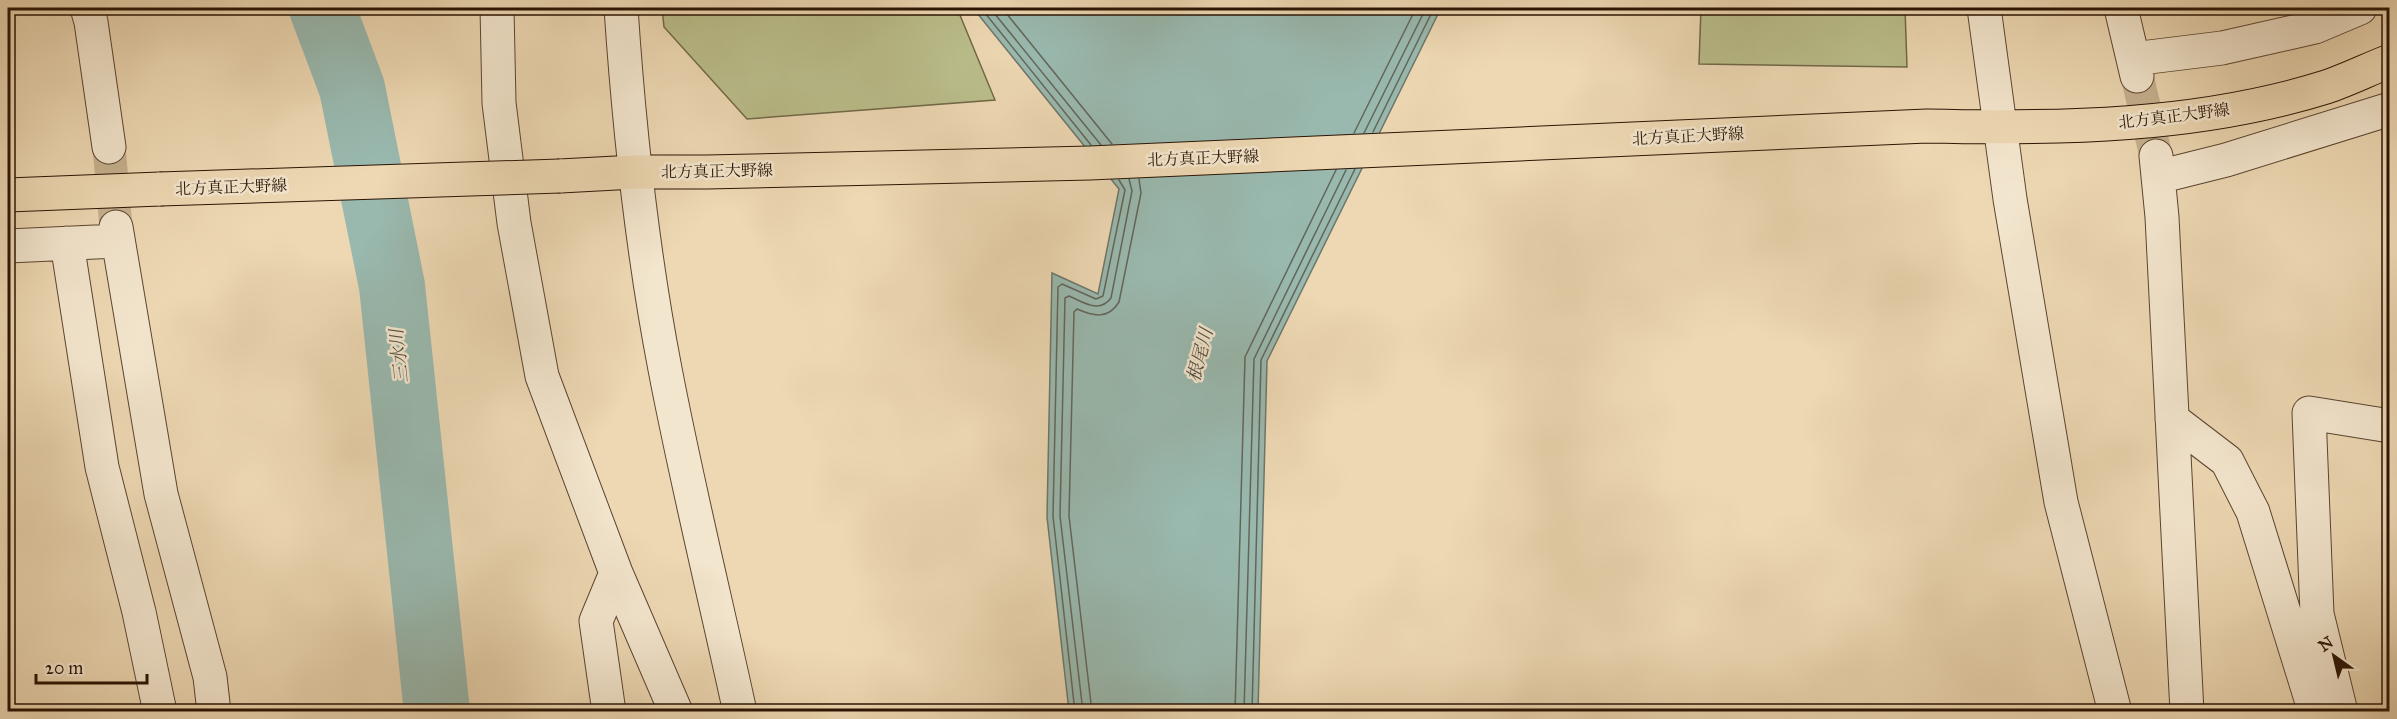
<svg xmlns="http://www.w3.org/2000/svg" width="2397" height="719" font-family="'IM FELL Great Primer','Noto Serif JP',serif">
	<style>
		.green { fill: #babe8b; stroke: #726948; stroke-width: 1.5 }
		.water { fill: #99b9af; stroke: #6d776b; stroke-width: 1.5 }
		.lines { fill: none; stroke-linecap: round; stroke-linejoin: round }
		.shore { stroke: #62665a; stroke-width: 1.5 }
		.river { stroke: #99b9af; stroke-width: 66 }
		.minor-tunnel { stroke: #c6b190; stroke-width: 33; stroke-dasharray: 33 16; stroke-linecap: butt }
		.minor-casing { stroke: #5b4530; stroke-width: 35 }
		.major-casing { stroke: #2a1404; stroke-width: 35 }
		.minor { stroke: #f3e6ce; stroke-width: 33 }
		.major { stroke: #edd8b3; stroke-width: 33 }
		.major-bridge-casing { stroke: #2a1404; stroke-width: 35; stroke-linecap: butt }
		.major-bridge { stroke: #edd8b3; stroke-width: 33 }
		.labels { text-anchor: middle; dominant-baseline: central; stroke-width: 5; stroke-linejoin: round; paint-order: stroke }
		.street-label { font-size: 16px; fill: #2a1404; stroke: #f3e6ce }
		.water-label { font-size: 18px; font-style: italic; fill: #514e40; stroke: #f3e6ce }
	</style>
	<rect width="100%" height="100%" fill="#edd8b3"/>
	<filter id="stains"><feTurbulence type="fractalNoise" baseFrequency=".00333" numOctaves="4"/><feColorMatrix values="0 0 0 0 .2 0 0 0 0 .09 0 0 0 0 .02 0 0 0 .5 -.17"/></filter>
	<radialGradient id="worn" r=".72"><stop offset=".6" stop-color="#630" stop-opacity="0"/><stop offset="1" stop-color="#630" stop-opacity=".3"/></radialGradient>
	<path class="green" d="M 662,8 L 957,8 L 995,100 L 747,119 L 664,27 Z
		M 1701,8 L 1905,8 L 1907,67 L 1699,64 Z"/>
	<path class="water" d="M 973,8 L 1441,8 L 1267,361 L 1258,711 L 1069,711 L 1047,517 L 1052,273 L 1098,294 L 1119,189 Z"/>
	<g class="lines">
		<path class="shore" d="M 981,8 L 1091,145
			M 990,8 L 1101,145
			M 1002,8 L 1112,144
			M 1373,132 L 1434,8
			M 1354,133 L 1416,8
			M 1364,133 L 1426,8
			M 1075,712 L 1053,516 L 1058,287 L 1062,284 L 1096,299 L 1103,296 L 1125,190 L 1119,180
			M 1083,712 L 1060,516 L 1065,298 L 1069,296 C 1083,302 1099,314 1111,298 L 1132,191 L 1129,179
			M 1092,712 L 1069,516 L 1074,312 L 1077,309 C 1093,316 1108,320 1119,302 L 1141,193 L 1139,179
			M 1235,712 L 1245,357 L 1336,170
			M 1244,712 L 1254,359 L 1346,170
			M 1252,712 L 1261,360 L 1355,169"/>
		<path class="river" d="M 322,8 L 352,88 L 392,286 L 437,712"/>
		<path class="minor-tunnel" d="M 2137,76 L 2156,156
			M 109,147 L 116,227"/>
		<defs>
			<path id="minor" d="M 87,8 L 91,22 L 109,147
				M 497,8 L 499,103 L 514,223 L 542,376 L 616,573 L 676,712
				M 621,8 C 629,128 642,250 665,369 C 687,484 715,597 740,712
				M 1984,8 L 2010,199 L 2061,502 L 2115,712
				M 2121,8 L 2137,76
				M 2133,59 L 2222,48 L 2315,27 L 2360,8
				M 2156,156 L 2162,217 L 2187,712
				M 2158,177 L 2226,160 L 2390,109
				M 116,227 L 161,494 L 210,677 L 214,712
				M 67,243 L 102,467 L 139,612 L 160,712
				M 8,246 L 117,241
				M 2172,419 L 2227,461 L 2253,512 L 2315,712
				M 609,712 L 596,621 L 616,573
				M 2341,712 L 2317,614 L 2309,413 L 2390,426"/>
			<path id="major" d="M 560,176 L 635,172 L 707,172 L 1090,163 L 1927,126 C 2060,129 2198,127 2326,87 C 2347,80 2369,69 2390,61
				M 8,195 L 160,189"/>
		</defs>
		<use href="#minor" class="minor-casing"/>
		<use href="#major" class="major-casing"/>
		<use href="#minor" class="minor"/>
		<use href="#major" class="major"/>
		<defs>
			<path id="major-bridge" d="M 160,189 L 560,176"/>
		</defs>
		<use href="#major-bridge" class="major-bridge-casing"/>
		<use href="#major-bridge" class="major-bridge"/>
	</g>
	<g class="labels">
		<g class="street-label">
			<text transform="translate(2174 116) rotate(-7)">北方真正大野線</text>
			<text transform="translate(1688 136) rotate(-3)">北方真正大野線</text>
			<text transform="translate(1203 158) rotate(-2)">北方真正大野線</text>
			<text transform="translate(717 171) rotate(-1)">北方真正大野線</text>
			<text transform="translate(231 187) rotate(-2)">北方真正大野線</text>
		</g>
		<g class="water-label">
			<text transform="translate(1200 355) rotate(-75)">根尾川</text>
			<text transform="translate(399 356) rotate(-96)">三水川</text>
		</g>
	</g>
	<rect width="2397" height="719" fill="none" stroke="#edd8b3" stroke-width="30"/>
	<rect x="9" y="9" width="2379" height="701" fill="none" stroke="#2a1404" stroke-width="3"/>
	<rect x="15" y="15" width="2367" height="689" fill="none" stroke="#2a1404" stroke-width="1.5"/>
	<g transform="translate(2334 656) rotate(326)" stroke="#f3e6ce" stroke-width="4.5" paint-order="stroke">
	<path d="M0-4.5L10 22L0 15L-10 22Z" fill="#2a1404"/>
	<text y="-9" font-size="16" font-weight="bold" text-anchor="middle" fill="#2a1404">N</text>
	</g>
	<path d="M36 674v9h111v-9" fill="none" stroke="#2a1404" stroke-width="3"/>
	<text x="45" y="674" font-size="18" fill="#2a1404" stroke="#f3e6ce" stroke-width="4.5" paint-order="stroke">20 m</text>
	<rect width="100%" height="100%" filter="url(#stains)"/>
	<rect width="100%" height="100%" fill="url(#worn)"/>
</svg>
